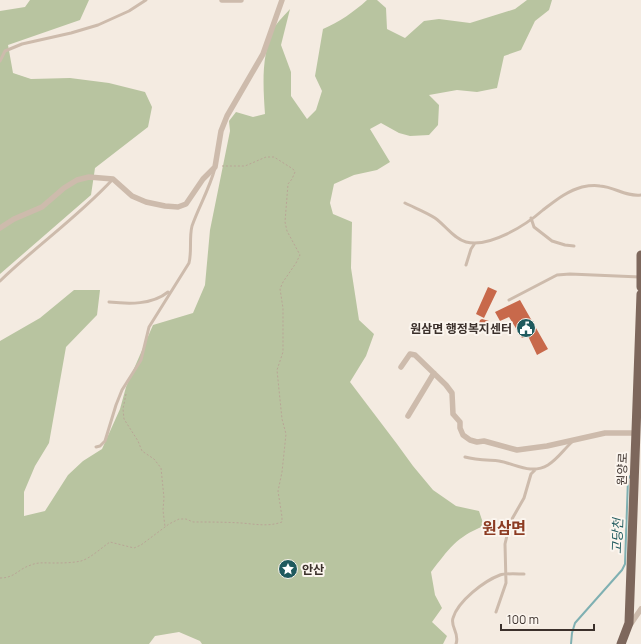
<svg xmlns="http://www.w3.org/2000/svg" width="641" height="644" font-family="Manrope,'Noto Sans KR',sans-serif">
	<style>
		.green { fill: #b8c4a0 }
		.lines { fill: none; stroke-linecap: round; stroke-linejoin: round }
		.stream { stroke: #7fb0b2; stroke-width: 2 }
		.building { fill: #c8694b }
		.path { stroke: #b9a596; stroke-width: 1; stroke-dasharray: 2 2; stroke-linecap: butt }
		.lane { stroke: #cdbbac; stroke-width: 3 }
		.street { stroke: #cdbbac; stroke-width: 5.5 }
		.primary { stroke: #7d675c; stroke-width: 9 }
		.labels { text-anchor: middle; dominant-baseline: central; stroke-width: 4; stroke-linejoin: round; paint-order: stroke }
		.poi-label { font-size: 12px; font-weight: bold; fill: #3b302b; stroke: #fbf5ee; text-anchor: end }
		.street-label { font-size: 12px; fill: #3b302b; stroke: #fbf5ee }
		.water-label { font-size: 13px; font-style: italic; fill: #1f5a5e; stroke: #fbf5ee }
		.district-label { font-size: 16px; font-weight: bold; fill: #8c3b22; stroke: #fbf5ee }
	</style>
	<rect width="100%" height="100%" fill="#f4ebe1"/>
	<path class="green" d="M 30,0 L 89,0 L 80,20 L 8,45 L 13,73 L 31,79 L 70,78 L 109,83 L 145,92 L 152,107 L 148,127 L 95,168 L 91,195 L 0,274 L 0,11 L 25,7 Z
		M 367,0 L 377,0 L 386,8 L 387,29 L 405,38 L 424,21 L 439,19 L 470,23 L 515,9 L 527,0 L 552,0 L 549,10 L 535,21 L 521,50 L 504,56 L 497,88 L 477,92 L 457,90 L 429,95 L 439,105 L 438,125 L 429,135 L 410,136 L 399,133 L 381,123 L 370,129 L 390,162 L 377,170 L 354,175 L 334,184 L 330,203 L 333,214 L 352,222 L 351,268 L 359,320 L 374,334 L 366,356 L 350,382 L 397,444 L 413,466 L 433,490 L 456,506 L 479,511 L 484,526 C 456,537 449,549 431,572 L 435,595 L 442,608 L 432,622 L 447,636 L 443,644 L 202,644 L 200,641 L 179,632 L 155,636 L 149,644 L 0,644 L 0,341 L 40,318 L 74,290 L 100,290 L 97,315 L 66,347 L 49,443 L 35,466 L 24,492 L 24,516 L 45,511 L 68,475 L 83,461 L 102,449 L 120,409 L 126,387 L 153,325 L 193,313 L 205,285 L 210,230 L 230,131 L 229,121 L 236,112 L 253,117 L 265,114 C 263,86 261,54 274,28 C 278,21 285,15 290,9 L 281,45 L 291,72 L 291,96 L 307,119 L 316,110 L 322,91 L 315,76 L 323,29 C 339,22 354,12 367,0 Z"/>
	<g class="lines">
		<path class="stream" d="M 571,644 L 572,633 L 575,623 L 622,570 L 625,564 L 628,479 L 631,475"/>
	</g>
	<path class="building" d="M 488,287 L 497,291 L 484,318 L 476,314 Z
		M 520,300 L 548,349 L 537,355 L 528,336 L 522,338 L 509,317 L 500,321 L 495,312 Z
		M 482,319 L 489,321 L 487,330 L 478,327 L 480,320 Z"/>
	<g class="lines">
		<path class="path" d="M 126,394 L 123,409 L 124,419 L 138,441 L 142,451 L 154,459 L 161,468 L 164,498 L 163,510 L 165,527
			M 0,578 C 15,578 18,569 31,565 C 38,562 45,563 53,563 C 61,563 72,563 81,561 C 91,558 101,548 110,542 L 134,548 L 141,545 L 169,524 L 179,519 L 186,519 L 193,522 C 209,522 225,522 241,523 C 255,524 268,527 282,522 L 282,517 L 278,491 L 282,472 L 286,434 L 282,419 L 277,370 L 283,352 L 283,308 L 280,289 L 283,282 L 296,263 L 300,255 L 287,231 L 285,222 L 288,184 L 292,179 L 295,172 L 293,169 L 274,157 L 266,157 L 245,166 L 222,166"/>
		<path class="lane" d="M 0,61 L 5,51 L 22,44 L 71,33 L 98,25 L 129,11 L 146,0
			M 405,203 C 415,208 426,212 435,218 C 445,225 454,239 466,242 C 490,248 526,225 543,210 C 555,201 567,191 582,187 C 587,186 594,185 600,186 C 615,187 626,197 641,195
			M 531,218 L 534,227 L 552,241 L 565,245 L 574,246
			M 466,265 L 471,249 L 475,243
			M 0,281 C 36,246 78,217 113,179
			M 509,300 L 557,275 L 570,274 L 640,277
			M 109,302 C 129,304 152,305 168,292
			M 96,447 L 100,446 L 105,441 L 116,405 L 122,390 L 141,360 L 149,327 L 189,263 C 192,251 189,238 192,226 C 199,206 209,190 215,168
			M 465,457 C 476,460 488,460 499,461 C 516,464 531,475 548,465 C 558,459 564,449 573,441
			M 496,612 L 506,583 L 505,544 L 509,527 L 512,519 L 524,498 L 531,474 L 536,469
			M 456,644 C 460,633 450,627 453,618 C 458,601 484,581 500,575 C 505,573 518,574 524,574"/>
		<path class="street" d="M 222,0 L 241,0
			M 0,228 L 14,219 L 42,207 L 64,188 L 77,180 L 89,177 L 113,179 L 132,196 L 146,202 L 165,206 L 178,207 L 186,204 L 203,179 L 215,167 L 221,131 L 227,116 L 263,54 L 282,0
			M 401,367 L 410,354 L 415,355 L 446,385 L 452,393 L 453,414 L 460,422 L 460,428 L 463,435 L 470,440 L 477,442 L 484,441 L 517,450 L 547,446 L 605,433 L 636,433
			M 408,416 L 434,373
			M 630,625 L 641,609"/>
		<path class="primary" d="M 641,255 L 641,287
			M 621,644 L 629,623 L 641,294"/>
	</g>
	<defs>
		<symbol id="civic-disc" viewBox="-11 -11 22 22"><circle r="9.5" fill="#1f5a5e" stroke="#fbf5ee"/><path d="M-.6-6.5H3V-4.5H.6V-3L4-1V1h2V6H-6V1h2V-1L-.6-3ZM-1.2 2.5V6h2.4V2.5Z" fill="#fff"/></symbol>
		<symbol id="sight-disc" viewBox="-11 -11 22 22"><circle r="9.5" fill="#1f5a5e" stroke="#fbf5ee"/><path d="M0-6L1.8-2.2L6-1.7L2.9 1.2L3.7 5.4L0 3.3L-3.7 5.4L-2.9 1.2L-6-1.7L-1.8-2.2Z" fill="#fff"/></symbol>
	</defs>
	<g fill-rule="evenodd">
		<use href="#civic-disc" x="515" y="317" width="22" height="22"/>
		<use href="#sight-disc" x="277" y="558" width="22" height="22"/>
	</g>
	<g class="labels">
		<g class="poi-label">
			<text x="512" y="328">원삼면 행정복지센터</text>
			<text x="302" y="569" text-anchor="start">안산</text>
		</g>
		<g class="street-label">
			<text transform="translate(622 469) rotate(-88)">원양로</text>
		</g>
		<g class="water-label">
			<text transform="translate(617 536) rotate(-88)">고당천</text>
		</g>
		<g class="district-label">
			<text x="504" y="528">원삼면</text>
		</g>
	</g>
	<path d="M501 624v6h93v-6" fill="none" stroke="#3b302b" stroke-width="2"/>
	<text x="507" y="624" font-size="12" fill="#3b302b" stroke="#fbf5ee" stroke-width="3" paint-order="stroke">100 m</text>
</svg>
